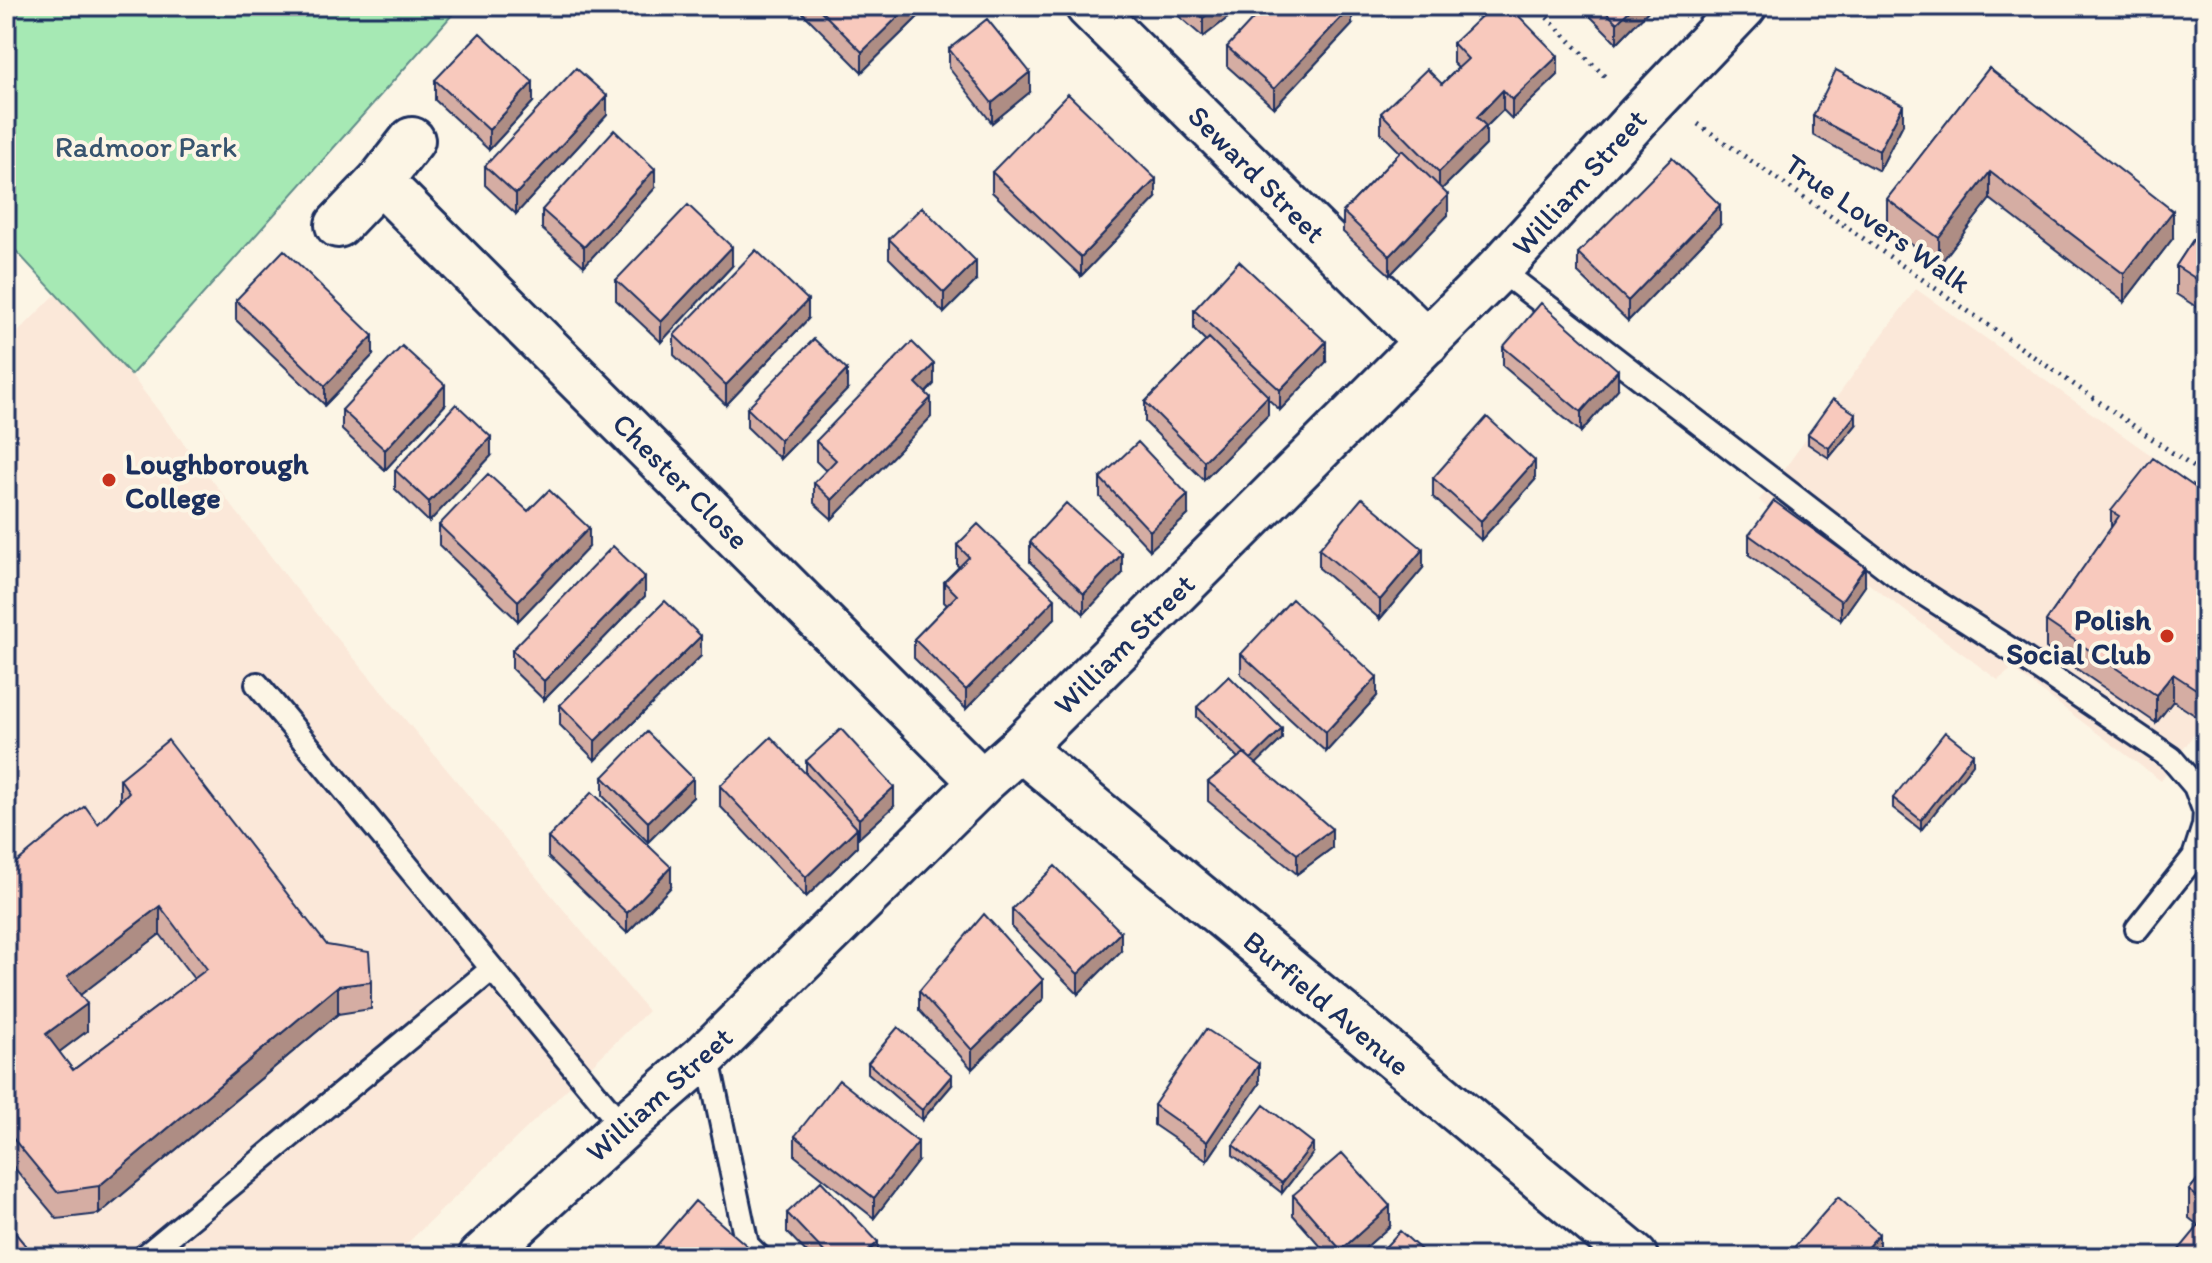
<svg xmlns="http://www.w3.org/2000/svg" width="2212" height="1263" font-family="Itim,sans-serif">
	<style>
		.built { fill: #fbe8d9 }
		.green { fill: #a6e9b4; stroke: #608c89; stroke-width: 2 }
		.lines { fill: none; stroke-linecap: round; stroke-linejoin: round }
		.service-casing { stroke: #1b2f5e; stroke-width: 28 }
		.minor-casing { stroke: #1b2f5e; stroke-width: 50 }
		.path { stroke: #1b2f5e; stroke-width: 5; stroke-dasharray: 2 6; stroke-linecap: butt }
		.service { stroke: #fcf5e5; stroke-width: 22 }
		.minor { stroke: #fcf5e5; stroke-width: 44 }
		.wall { fill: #d5ada3; stroke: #1b2f5e; stroke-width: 2; fill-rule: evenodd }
		.shaded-wall { fill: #ae8d84; stroke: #1b2f5e; stroke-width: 2 }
		.building { fill: #f8c9bd; stroke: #1b2f5e; stroke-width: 2; fill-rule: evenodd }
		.poi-dot { fill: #c8321e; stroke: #fcf5e5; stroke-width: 3 }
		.labels { text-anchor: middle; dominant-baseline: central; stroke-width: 8; stroke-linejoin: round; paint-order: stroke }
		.park-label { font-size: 30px; fill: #37546f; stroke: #fcf5e5 }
		.street-label { font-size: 30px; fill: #1b2f5e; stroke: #fcf5e5 }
		.poi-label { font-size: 30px; font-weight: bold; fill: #1b2f5e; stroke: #fcf5e5; text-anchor: start }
	</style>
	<rect width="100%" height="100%" fill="#fcf5e5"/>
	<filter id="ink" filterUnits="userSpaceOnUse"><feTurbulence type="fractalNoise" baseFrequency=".0125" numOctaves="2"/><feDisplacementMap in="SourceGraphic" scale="16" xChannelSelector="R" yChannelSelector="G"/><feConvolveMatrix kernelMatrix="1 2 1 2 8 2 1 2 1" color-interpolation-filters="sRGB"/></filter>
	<g filter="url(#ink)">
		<path class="built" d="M 1916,289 L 2206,494 L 2206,717 L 2161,781 L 2012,669 L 1998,680 L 1768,509 L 1759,500 L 1785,468 Z
			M 56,294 L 131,375 L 293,585 L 648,1011 L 393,1257 L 6,1257 L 6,344 Z"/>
		<path class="green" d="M 6,6 L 460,6 L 131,375 L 6,240 Z"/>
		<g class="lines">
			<defs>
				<path id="service" d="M 1499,269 L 1901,579 L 2016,653 L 2171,758 L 2195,786 L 2205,812 L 2204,826 L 2194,857 L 2137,929
					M 257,684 L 623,1127
					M 707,1054 L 747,1245 L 759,1257
					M 144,1257 L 492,969"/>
				<path id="minor" d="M 1088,6 L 1427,342
					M 380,181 L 982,782
					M 338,225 L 380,181 L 412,140
					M 1020,748 L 1635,1257
					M 481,1257 L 623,1127 L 707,1054 L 982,782 L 1020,748 L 1499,269 L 1641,114 L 1744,6"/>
			</defs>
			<use href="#service" class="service-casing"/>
			<use href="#minor" class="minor-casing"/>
			<path class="path" d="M 1536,6 L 1608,80
				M 1698,124 L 2206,476"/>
			<use href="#service" class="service"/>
			<use href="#minor" class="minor"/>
		</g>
		<path class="wall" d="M 796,6 L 929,6 L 862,72 Z
			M 1167,6 L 1243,6 L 1203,37 Z
			M 1580,6 L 1653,6 L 1617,43 Z
			M 1352,25 L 1274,108 L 1227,66 L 1227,47 Z
			M 1453,43 L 1558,75 L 1512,119 L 1503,110 L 1486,127 L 1486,145 L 1442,189 L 1448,215 L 1390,275 L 1343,232 L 1343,212 L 1400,152 L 1381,133 L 1381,113 L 1442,84 L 1458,68 L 1453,63 Z
			M 949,49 L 1030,92 L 992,123 L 949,68 Z
			M 1989,68 L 2173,238 L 2124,302 L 1990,199 L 1939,265 L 1887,226 L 1887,199 Z
			M 435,80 L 533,102 L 489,150 L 435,100 Z
			M 607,115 L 516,214 L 485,185 L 485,166 Z
			M 1813,116 L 1903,124 L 1879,171 L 1813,135 Z
			M 992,172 L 1156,198 L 1081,276 L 992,192 Z
			M 655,188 L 584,266 L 542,229 L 542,210 Z
			M 2206,220 L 2206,313 L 2176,294 L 2176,266 Z
			M 1720,225 L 1628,321 L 1578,273 L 1578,253 Z
			M 889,239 L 976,281 L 944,313 L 889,258 Z
			M 732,266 L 661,342 L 616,300 L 616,280 Z
			M 236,300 L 373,355 L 325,405 L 236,320 Z
			M 1194,310 L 1326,362 L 1280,410 L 1268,399 L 1268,415 L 1204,480 L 1145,422 L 1145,402 L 1206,341 L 1194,329 Z
			M 808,319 L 726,405 L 674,355 L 674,335 Z
			M 1503,347 L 1618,389 L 1581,432 L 1503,366 Z
			M 934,384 L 926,393 L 931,417 L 832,519 L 814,503 L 814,483 L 826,471 L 816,461 L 816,441 Z
			M 847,390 L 780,459 L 747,427 L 747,408 Z
			M 445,405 L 385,470 L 342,430 L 342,410 Z
			M 2206,423 L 2206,469 L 2198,463 L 2198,435 Z
			M 1856,425 L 1829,458 L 1808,444 L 1808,434 Z
			M 491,456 L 429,522 L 395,489 L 395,470 Z
			M 1100,478 L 1188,515 L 1150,550 L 1100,497 Z
			M 1433,478 L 1535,480 L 1481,540 L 1433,497 Z
			M 2206,495 L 2206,708 L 2199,718 L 2173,701 L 2156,723 L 2046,648 L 2046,621 L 2111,528 L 2111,511 Z
			M 528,511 L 589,547 L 518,621 L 439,545 L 439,525 Z
			M 1749,535 L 1865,586 L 1841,620 L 1749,555 Z
			M 1030,542 L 1122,574 L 1084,614 L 1030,562 Z
			M 957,545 L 1055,618 L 966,709 L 914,658 L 914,639 L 947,605 L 944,602 L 944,582 L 959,567 L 957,565 Z
			M 1319,549 L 1423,568 L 1380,619 L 1319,568 Z
			M 645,596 L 544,700 L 512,669 L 512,650 Z
			M 1241,654 L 1377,696 L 1326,752 L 1241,674 Z
			M 701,656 L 595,760 L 560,725 L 560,705 Z
			M 1197,707 L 1282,739 L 1256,764 L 1332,848 L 1297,874 L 1208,801 L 1208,782 L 1238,758 L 1197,717 Z
			M 806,761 L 894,806 L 859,838 L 857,837 L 857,847 L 806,897 L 720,806 L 720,786 L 806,774 Z
			M 1973,764 L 1921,830 L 1893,808 L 1893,798 Z
			M 603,777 L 693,797 L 648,842 L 603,796 Z
			M 120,779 L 371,982 L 371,1009 L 338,1014 L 99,1214 L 57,1219 L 6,1158 L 6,871 L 98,824 L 120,801 ZM 160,934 L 194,979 L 73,1070 L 59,1052 L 87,1031 L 80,995 Z
			M 548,838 L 671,887 L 627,933 L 548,857 Z
			M 1012,909 L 1121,951 L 1078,994 L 1012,928 Z
			M 919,991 L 1043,999 L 972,1069 L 919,1010 Z
			M 868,1063 L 952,1085 L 922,1120 L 868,1073 Z
			M 1259,1084 L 1207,1161 L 1154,1125 L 1154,1105 Z
			M 795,1136 L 918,1161 L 874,1218 L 795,1156 Z
			M 1233,1145 L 1313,1153 L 1282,1193 L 1233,1155 Z
			M 2206,1169 L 2206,1257 L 2199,1226 L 2189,1218 L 2189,1190 Z
			M 1293,1195 L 1390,1226 L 1355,1257 L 1330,1257 L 1293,1215 Z
			M 787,1213 L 878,1257 L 811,1257 L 787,1232 Z"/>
		<path class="shaded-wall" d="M 909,6 L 929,6 L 862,72 L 862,52 Z
			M 1218,6 L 1243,6 L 1203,37 L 1203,18 Z
			M 1352,6 L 1352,25 L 1274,108 L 1274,89 Z
			M 1634,6 L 1653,6 L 1617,43 L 1617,23 Z
			M 1558,56 L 1558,75 L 1512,119 L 1512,100 Z
			M 1030,72 L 1030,92 L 992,123 L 992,103 Z
			M 533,82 L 533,102 L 489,150 L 489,130 Z
			M 1503,90 L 1503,110 L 1486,127 L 1486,145 L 1439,192 L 1439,172 L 1477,117 Z
			M 607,96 L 607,115 L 516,214 L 516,194 Z
			M 1903,105 L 1903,124 L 1879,171 L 1879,151 Z
			M 655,169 L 655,188 L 584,266 L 584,247 Z
			M 1990,172 L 1990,199 L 1939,265 L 1939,238 Z
			M 1156,179 L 1156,198 L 1081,276 L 1081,257 Z
			M 1448,195 L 1448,215 L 1390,275 L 1390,256 Z
			M 1720,205 L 1720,225 L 1628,321 L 1628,301 Z
			M 2173,211 L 2173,238 L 2124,302 L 2124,274 Z
			M 732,247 L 732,266 L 661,342 L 661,322 Z
			M 976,261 L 976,281 L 944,313 L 944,293 Z
			M 808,300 L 808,319 L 726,405 L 726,385 Z
			M 373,336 L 373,355 L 325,405 L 325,386 Z
			M 1326,342 L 1326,362 L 1280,410 L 1280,390 Z
			M 934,364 L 934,384 L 916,403 L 916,383 Z
			M 847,370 L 847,390 L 780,459 L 780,440 Z
			M 1618,370 L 1618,389 L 1581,432 L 1581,412 Z
			M 445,385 L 445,405 L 385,470 L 385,450 Z
			M 1268,396 L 1268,415 L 1204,480 L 1204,461 Z
			M 931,398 L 931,417 L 832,519 L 832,500 Z
			M 1856,414 L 1856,425 L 1829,458 L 1829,448 Z
			M 491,437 L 491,456 L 429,522 L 429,502 Z
			M 1535,461 L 1535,480 L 1481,540 L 1481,521 Z
			M 1188,495 L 1188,515 L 1150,550 L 1150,531 Z
			M 589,528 L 589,547 L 518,621 L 518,601 Z
			M 1423,549 L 1423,568 L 1380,619 L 1380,600 Z
			M 1122,554 L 1122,574 L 1084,614 L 1084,594 Z
			M 1865,567 L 1865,586 L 1841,620 L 1841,601 Z
			M 645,577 L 645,596 L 544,700 L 544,681 Z
			M 1055,599 L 1055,618 L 966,709 L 966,690 Z
			M 701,636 L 701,656 L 595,760 L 595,741 Z
			M 2173,674 L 2173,701 L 2156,723 L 2156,695 Z
			M 1377,677 L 1377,696 L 1326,752 L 1326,732 Z
			M 2206,681 L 2206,708 L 2199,718 L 2199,691 Z
			M 1282,729 L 1282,739 L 1250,770 L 1250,760 Z
			M 1973,754 L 1973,764 L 1921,830 L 1921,820 Z
			M 693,778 L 693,797 L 648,842 L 648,822 Z
			M 894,787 L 894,806 L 859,838 L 859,819 Z
			M 857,828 L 857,847 L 806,897 L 806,877 Z
			M 1332,829 L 1332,848 L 1297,874 L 1297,854 Z
			M 671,867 L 671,887 L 627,933 L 627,913 Z
			M 160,906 L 160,934 L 67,1005 L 67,977 Z
			M 1121,932 L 1121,951 L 1078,994 L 1078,974 Z
			M 1043,980 L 1043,999 L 972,1069 L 972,1050 Z
			M 338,986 L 338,1014 L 99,1214 L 99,1186 Z
			M 87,1004 L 87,1031 L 46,1062 L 46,1034 Z
			M 1259,1064 L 1259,1084 L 1207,1161 L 1207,1142 Z
			M 952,1075 L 952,1085 L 922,1120 L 922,1110 Z
			M 918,1142 L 918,1161 L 874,1218 L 874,1198 Z
			M 1313,1143 L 1313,1153 L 1282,1193 L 1282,1183 Z
			M 1390,1206 L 1390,1226 L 1355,1257 L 1341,1257 L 1341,1250 Z
			M 1879,1234 L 1879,1254 L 1877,1257 L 1859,1257 Z
			M 878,1242 L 878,1257 L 862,1257 Z"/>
		<path class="building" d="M 816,6 L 909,6 L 862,52 Z
			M 1190,6 L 1218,6 L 1203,18 Z
			M 1265,6 L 1352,6 L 1274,89 L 1227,47 Z
			M 1492,6 L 1509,6 L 1558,56 L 1512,100 L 1503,90 L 1477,117 L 1486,126 L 1439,172 L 1381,113 L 1427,69 L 1442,84 L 1455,71 L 1468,59 L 1453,43 Z
			M 1600,6 L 1634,6 L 1617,23 Z
			M 987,19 L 1030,72 L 992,103 L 949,49 Z
			M 480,33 L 533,82 L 489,130 L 435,80 Z
			M 576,68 L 607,96 L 516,194 L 485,166 Z
			M 1989,68 L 2173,211 L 2124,274 L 1990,172 L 1939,238 L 1887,199 Z
			M 1836,70 L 1903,105 L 1879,151 L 1813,116 Z
			M 1068,94 L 1156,179 L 1081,257 L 992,172 Z
			M 614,130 L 655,169 L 584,247 L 542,210 Z
			M 1402,150 L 1448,195 L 1390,256 L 1343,212 Z
			M 1672,158 L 1720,205 L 1628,301 L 1578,253 Z
			M 688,205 L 732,247 L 661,322 L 616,280 Z
			M 922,207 L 976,261 L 944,293 L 889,239 Z
			M 2206,220 L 2206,285 L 2176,266 Z
			M 284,250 L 373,336 L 325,386 L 236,300 Z
			M 756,250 L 808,300 L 726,385 L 674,335 Z
			M 1239,261 L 1326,342 L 1280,390 L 1194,310 Z
			M 1541,303 L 1618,370 L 1581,412 L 1503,347 Z
			M 1209,338 L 1268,396 L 1204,461 L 1145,402 Z
			M 814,339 L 847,370 L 780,440 L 747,408 Z
			M 912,342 L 934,364 L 916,383 L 931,398 L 832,500 L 814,483 L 836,460 L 816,441 Z
			M 402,346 L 445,385 L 385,450 L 342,410 Z
			M 1833,399 L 1856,414 L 1829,448 L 1808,434 Z
			M 456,404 L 491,437 L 429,502 L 395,470 Z
			M 1487,417 L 1535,461 L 1481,521 L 1433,478 Z
			M 2206,423 L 2206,441 L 2198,435 Z
			M 1138,442 L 1188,495 L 1150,531 L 1100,478 Z
			M 2153,458 L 2206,495 L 2206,681 L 2199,691 L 2173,674 L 2156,695 L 2046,621 L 2119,516 L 2111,511 Z
			M 488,474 L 528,511 L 549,490 L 589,528 L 518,601 L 439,525 Z
			M 1362,498 L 1423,549 L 1380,600 L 1319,549 Z
			M 1774,501 L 1865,567 L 1841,601 L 1749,535 Z
			M 1066,503 L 1122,554 L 1084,594 L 1030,542 Z
			M 978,524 L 1055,599 L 966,690 L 914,639 L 957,595 L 944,582 L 969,557 L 957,545 Z
			M 613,546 L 645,577 L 544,681 L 512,650 Z
			M 1292,599 L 1377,677 L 1326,732 L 1241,654 Z
			M 665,601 L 701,636 L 595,741 L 560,705 Z
			M 1229,676 L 1282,729 L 1251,759 L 1197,707 Z
			M 841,729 L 894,787 L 859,819 L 806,761 Z
			M 647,732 L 693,778 L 648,822 L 603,777 Z
			M 1945,732 L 1973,754 L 1921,820 L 1893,798 Z
			M 771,737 L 857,828 L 806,877 L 720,786 Z
			M 168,740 L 327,945 L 369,952 L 371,982 L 338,986 L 99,1186 L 57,1192 L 6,1130 L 6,871 L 85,806 L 98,824 L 129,792 L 120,779 ZM 160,906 L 207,969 L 73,1070 L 46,1034 L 87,1004 L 67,977 Z
			M 1244,753 L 1332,829 L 1297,854 L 1208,782 Z
			M 592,792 L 671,867 L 627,913 L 548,838 Z
			M 1055,866 L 1121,932 L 1078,974 L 1012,909 Z
			M 984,914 L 1043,980 L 972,1050 L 919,991 Z
			M 898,1027 L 952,1075 L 922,1110 L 868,1063 Z
			M 1206,1029 L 1259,1064 L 1207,1142 L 1154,1105 Z
			M 839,1080 L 918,1142 L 874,1198 L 795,1136 Z
			M 1264,1105 L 1313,1143 L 1282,1183 L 1233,1145 Z
			M 1342,1153 L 1390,1206 L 1341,1250 L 1293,1195 Z
			M 2206,1169 L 2206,1204 L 2189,1190 Z
			M 821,1181 L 878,1242 L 862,1257 L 829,1257 L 787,1213 Z
			M 1838,1197 L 1879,1234 L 1859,1257 L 1798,1257 L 1791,1251 Z
			M 695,1201 L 760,1257 L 654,1257 L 650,1253 Z
			M 2206,1217 L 2206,1257 L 2173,1257 Z
			M 12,1229 L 35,1257 L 6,1257 L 6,1234 Z
			M 1400,1231 L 1429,1257 L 1376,1257 Z"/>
	</g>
	<g class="poi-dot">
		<circle cx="109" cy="480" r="8"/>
		<circle cx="2167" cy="636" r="8"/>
	</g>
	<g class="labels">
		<g class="park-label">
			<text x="146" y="146">Radmoor Park</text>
		</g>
		<g class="street-label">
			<text transform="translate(1257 174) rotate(45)">Seward Street</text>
			<text transform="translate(1579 182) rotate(-48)">William Street</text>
			<text transform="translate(1878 223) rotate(35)">True Lovers Walk</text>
			<text transform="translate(681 481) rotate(45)">Chester Close</text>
			<text transform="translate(1124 644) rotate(-45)">William Street</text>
			<text transform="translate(1327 1003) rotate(40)">Burfield Avenue</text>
			<text transform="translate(659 1094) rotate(-42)">William Street</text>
		</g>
		<g class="poi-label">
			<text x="125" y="463">Loughborough<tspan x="125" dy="34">College</tspan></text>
			<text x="2151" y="619" text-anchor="end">Polish<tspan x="2151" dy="34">Social Club</tspan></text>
		</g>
	</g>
	<rect width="2212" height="1263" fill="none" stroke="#fcf5e5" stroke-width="32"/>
	<rect x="16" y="16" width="2180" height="1231" fill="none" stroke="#1b2f5e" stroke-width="3" filter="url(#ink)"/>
</svg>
